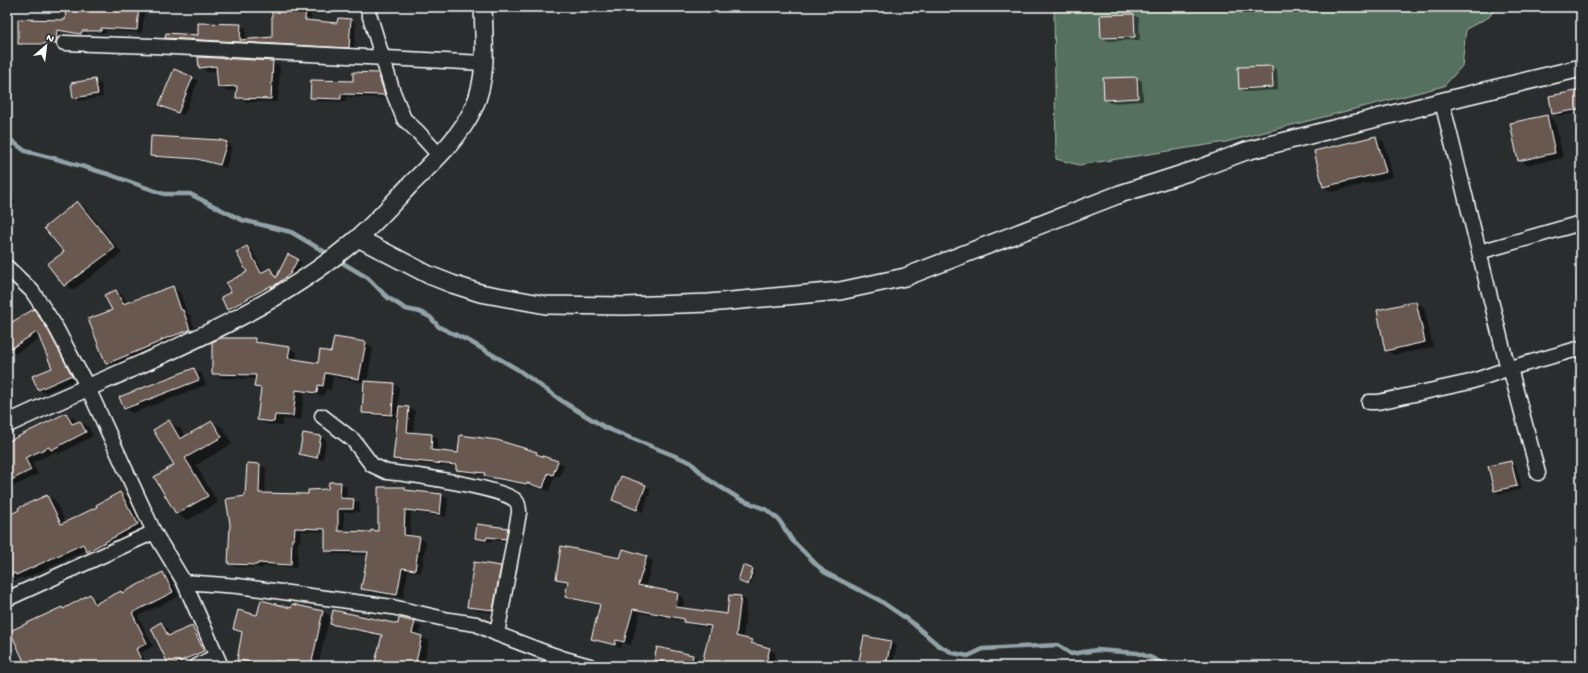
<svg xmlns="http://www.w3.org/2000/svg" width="1588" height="673" font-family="'Gochi Hand',sans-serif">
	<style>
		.green { fill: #55705f; stroke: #aab8af }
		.shadow { fill: #0007 }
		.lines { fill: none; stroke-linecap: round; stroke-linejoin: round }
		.stream { stroke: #92a3a7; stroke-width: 4.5 }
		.building { fill: #68584f; stroke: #fff }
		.minor-casing { stroke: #fff; stroke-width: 17 }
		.tertiary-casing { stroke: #fff; stroke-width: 20 }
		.minor { stroke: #2a2d2e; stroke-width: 14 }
		.tertiary { stroke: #2a2d2e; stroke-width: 17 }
	</style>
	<rect width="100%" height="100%" fill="#2a2d2e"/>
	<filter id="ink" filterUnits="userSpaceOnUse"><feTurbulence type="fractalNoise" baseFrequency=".025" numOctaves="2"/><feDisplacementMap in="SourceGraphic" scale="8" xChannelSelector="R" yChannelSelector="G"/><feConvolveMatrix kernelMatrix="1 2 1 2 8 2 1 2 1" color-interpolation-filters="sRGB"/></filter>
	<g filter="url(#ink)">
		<path class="green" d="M 1054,7 L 1496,7 L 1489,17 L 1466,29 L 1462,66 L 1444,86 L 1226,142 L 1079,165 L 1056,159 Z"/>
		<path class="shadow" d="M 7,7 L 16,7 L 15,12 L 7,11 Z
			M 106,7 L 145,7 L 142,33 L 106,30 L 106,33 L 87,33 L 86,36 L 61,32 L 61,46 L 24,46 L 19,43 L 65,21 L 90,14 Z
			M 273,7 L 307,7 L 311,9 L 311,22 L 338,24 L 351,20 L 356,24 L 354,50 L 172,41 L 166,38 L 199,36 L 241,25 L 246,28 L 246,40 L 273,38 Z
			M 1134,15 L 1139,18 L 1140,40 L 1108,41 L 1102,38 Z
			M 199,58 L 272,62 L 280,66 L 278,102 L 245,102 L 237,97 L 238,90 L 226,91 L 219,87 L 218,71 L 207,72 L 200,67 Z
			M 1272,67 L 1277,70 L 1278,90 L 1245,92 L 1240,89 Z
			M 378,74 L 384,77 L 390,98 L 346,97 L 346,102 L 317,101 L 311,98 Z
			M 192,78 L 198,81 L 184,115 L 166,108 Z
			M 1137,78 L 1142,81 L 1143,101 L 1110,103 L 1105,100 Z
			M 95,80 L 101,84 L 103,97 L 80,101 L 74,97 Z
			M 1581,91 L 1581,112 L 1559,116 L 1553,113 Z
			M 1547,116 L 1555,121 L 1563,158 L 1527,165 L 1519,160 Z
			M 1376,138 L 1384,142 L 1393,177 L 1332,192 L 1324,187 L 1315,152 Z
			M 227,143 L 232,146 L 226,168 L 203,161 L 157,158 L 151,155 Z
			M 7,196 L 16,201 L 7,216 Z
			M 77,202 L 85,207 L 122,253 L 73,290 L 64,285 L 66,252 Z
			M 247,247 L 252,250 L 264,273 L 270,270 L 275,272 L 278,276 L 297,260 L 302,263 L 295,277 L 233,312 L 228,310 L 222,298 L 232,292 L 249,272 Z
			M 173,288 L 180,292 L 187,313 L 190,315 L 197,334 L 114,367 L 107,363 L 116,291 L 123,295 L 127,303 Z
			M 1416,302 L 1424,307 L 1433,347 L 1394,355 L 1386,350 Z
			M 34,310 L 41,314 L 78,379 L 45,393 L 38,389 L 54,368 L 41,338 L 14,354 L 7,350 L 7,327 Z
			M 221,339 L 255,339 L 263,344 L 289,348 L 297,353 L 296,360 L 319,364 L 332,353 L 365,343 L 373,348 L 367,382 L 394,384 L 399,387 L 398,406 L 409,408 L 415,411 L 413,434 L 432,435 L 438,439 L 437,452 L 459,454 L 497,441 L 537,453 L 564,465 L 560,477 L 555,476 L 549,491 L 534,486 L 533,487 L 491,479 L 485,475 L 463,473 L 457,469 L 457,467 L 400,462 L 394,458 L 399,418 L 368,415 L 363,412 L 365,383 L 333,377 L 331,390 L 326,389 L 324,396 L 304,393 L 301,420 L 283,419 L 282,426 L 266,424 L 258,419 L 261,390 L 255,386 L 256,379 L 221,378 L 213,374 Z
			M 194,369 L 202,374 L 206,385 L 133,413 L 124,409 Z
			M 66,414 L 74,418 L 77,423 L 80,422 L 88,426 L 93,436 L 59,454 L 55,452 L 32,463 L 38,474 L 7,490 L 7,443 Z
			M 169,422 L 180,428 L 186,437 L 212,422 L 223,428 L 232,444 L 196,465 L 218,503 L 188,520 L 177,514 L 156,477 L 175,466 Z
			M 304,434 L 321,437 L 326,440 L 323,460 L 306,457 L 300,454 Z
			M 1511,462 L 1516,465 L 1522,489 L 1500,494 L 1495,491 Z
			M 260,465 L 266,468 L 265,494 L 309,496 L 329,490 L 341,483 L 347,487 L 346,499 L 354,500 L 360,503 L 359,512 L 344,512 L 344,533 L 379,532 L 405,488 L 411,492 L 442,495 L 448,499 L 446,517 L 411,512 L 410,537 L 420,538 L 426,542 L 421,573 L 408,571 L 403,598 L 369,593 L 363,589 L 368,555 L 332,554 L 326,550 L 326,532 L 301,531 L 300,542 L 298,542 L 297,568 L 264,566 L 263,568 L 236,567 L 229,563 L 246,497 Z
			M 622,477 L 651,489 L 643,512 L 613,500 Z
			M 120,493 L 128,497 L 145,529 L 95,556 L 87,550 L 24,579 L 21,577 L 7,585 L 7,513 L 8,514 L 47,496 L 55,500 L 66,523 L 99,508 Z
			M 507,529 L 513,532 L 511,542 L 492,540 L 492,542 L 482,540 L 476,537 Z
			M 646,557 L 653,561 L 645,588 L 678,594 L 684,598 L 683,609 L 728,615 L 741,597 L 747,601 L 743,639 L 752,641 L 758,645 L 758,646 L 770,649 L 776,653 L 772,666 L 709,666 L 703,662 L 711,628 L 691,625 L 684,621 L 640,613 L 631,645 L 623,643 L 621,648 L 599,642 L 593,639 L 601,606 L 573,600 L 566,596 L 569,583 L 557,578 L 621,560 Z
			M 744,566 L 755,571 L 751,585 L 741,582 Z
			M 500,567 L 509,572 L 501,614 L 477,611 L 469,606 Z
			M 163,573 L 170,577 L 179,596 L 138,616 L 153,646 L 141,653 L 148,666 L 26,666 L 62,608 L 64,609 L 90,595 L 97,599 L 99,603 L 121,593 L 123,594 Z
			M 292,609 L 323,612 L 330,616 L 318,666 L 262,666 L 246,663 L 238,659 L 243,634 L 234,629 L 258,616 Z
			M 332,623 L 399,626 L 414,623 L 421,627 L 419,636 L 429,641 L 423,666 L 376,666 L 382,637 L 339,627 Z
			M 161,624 L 166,627 L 171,636 L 192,627 L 197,630 L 208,655 L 182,666 L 170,666 L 153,628 Z
			M 890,642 L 897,646 L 892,666 L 857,666 L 858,660 L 860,661 Z
			M 658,648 L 693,656 L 698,659 L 697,666 L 677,666 L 661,662 L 655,659 Z
			M 792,664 L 806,666 L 792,666 Z"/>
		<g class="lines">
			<path class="stream" d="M 7,137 L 25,151 L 57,159 L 108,174 L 164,194 L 190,194 L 242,220 L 291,232 L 330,255
				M 336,259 L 368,278 L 387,297 L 406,309 L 420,312 L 430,317 L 439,327 L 469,341 L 517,369 L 565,403 L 606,428 L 690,462 L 709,480 L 740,499 L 767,510 L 779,520 L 792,540 L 824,572 L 879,600 L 910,621 L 938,645 L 953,653 L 968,656 L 983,649 L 1058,645 L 1071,654 L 1097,650 L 1137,653 L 1152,658 L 1167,666"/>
		</g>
		<path class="building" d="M 89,7 L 139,7 L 137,30 L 101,28 L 101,31 L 82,31 L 81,34 L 57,30 L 56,44 L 18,44 L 18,19 L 65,20 L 66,9 L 89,13 Z
			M 272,7 L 306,7 L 305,20 L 337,23 L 338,18 L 351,19 L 349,48 L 165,38 L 166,33 L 198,35 L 198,23 L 241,24 L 240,40 L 272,37 Z
			M 1134,14 L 1135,37 L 1101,38 L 1100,15 Z
			M 198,57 L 273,61 L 271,99 L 236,98 L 237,86 L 218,87 L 216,66 L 199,68 Z
			M 1272,66 L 1273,87 L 1239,89 L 1238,67 Z
			M 174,69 L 193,77 L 178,113 L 159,105 Z
			M 353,72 L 378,73 L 385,95 L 341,94 L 341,99 L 310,98 L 311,80 L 353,81 Z
			M 1137,77 L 1138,98 L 1104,100 L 1103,78 Z
			M 95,79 L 98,94 L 73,98 L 71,83 Z
			M 1581,90 L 1581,109 L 1552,114 L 1549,96 Z
			M 1547,115 L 1555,153 L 1518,161 L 1510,123 Z
			M 151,136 L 220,140 L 227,142 L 220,165 L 197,159 L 150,156 Z
			M 1376,136 L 1386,172 L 1323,187 L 1314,151 Z
			M 77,201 L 115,248 L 64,286 L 47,264 L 64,252 L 44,228 Z
			M 247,246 L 261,273 L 270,268 L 276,278 L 288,254 L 298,259 L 290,274 L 278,283 L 271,288 L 272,285 L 227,310 L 221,297 L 231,292 L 226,283 L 247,272 L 236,252 Z
			M 173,286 L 181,310 L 183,310 L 190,330 L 161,340 L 162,341 L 106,364 L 88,319 L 112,310 L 104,295 L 116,290 L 123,304 Z
			M 1416,301 L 1425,342 L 1385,351 L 1377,310 Z
			M 34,309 L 47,328 L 72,375 L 38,390 L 32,376 L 52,368 L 37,332 L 7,351 L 7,325 Z
			M 334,337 L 366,342 L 359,379 L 325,373 L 323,386 L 318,385 L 317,393 L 296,390 L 293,416 L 275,415 L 274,422 L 257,420 L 261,388 L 254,387 L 256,375 L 212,374 L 212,342 L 221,338 L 255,338 L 255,342 L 290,347 L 288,358 L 318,363 L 320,350 L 331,352 Z
			M 194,368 L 199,380 L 124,409 L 119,397 Z
			M 364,381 L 394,383 L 392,415 L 362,413 Z
			M 399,406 L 409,407 L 407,432 L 432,434 L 431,450 L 458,453 L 460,435 L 497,440 L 537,452 L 536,454 L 558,461 L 553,475 L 548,473 L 543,488 L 527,483 L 527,484 L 484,476 L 485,473 L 456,470 L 456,465 L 393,459 Z
			M 66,413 L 72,424 L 80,421 L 86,432 L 51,450 L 49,447 L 25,458 L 31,470 L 7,482 L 7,442 Z
			M 169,420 L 180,439 L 212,421 L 222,437 L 185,458 L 208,496 L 176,514 L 154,477 L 174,465 L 153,430 Z
			M 303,433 L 321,436 L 317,458 L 299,454 Z
			M 1511,461 L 1517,486 L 1494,491 L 1488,466 Z
			M 247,463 L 260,464 L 259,493 L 308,494 L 308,490 L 328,489 L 329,482 L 341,482 L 340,498 L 354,499 L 353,509 L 338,509 L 338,531 L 371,532 L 371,530 L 378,531 L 378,487 L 405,487 L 405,490 L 442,494 L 440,514 L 405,510 L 404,535 L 420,537 L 415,570 L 402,568 L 397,595 L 361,589 L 368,552 L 325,551 L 325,529 L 295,528 L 294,539 L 292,539 L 291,565 L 258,563 L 257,565 L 228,564 L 230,524 L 226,499 L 245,496 Z
			M 621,476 L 646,485 L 637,510 L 612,500 Z
			M 120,492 L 138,524 L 87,552 L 83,544 L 16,575 L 15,573 L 7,577 L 7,516 L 19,510 L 18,508 L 47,495 L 61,524 L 97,507 L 96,505 Z
			M 477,524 L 508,528 L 506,539 L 487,537 L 486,540 L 475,538 Z
			M 561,546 L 620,558 L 623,549 L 647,556 L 638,585 L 678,593 L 676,607 L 727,614 L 729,595 L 741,596 L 736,636 L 752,640 L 751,643 L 770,648 L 765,666 L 715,666 L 702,663 L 711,626 L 683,622 L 684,619 L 633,609 L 624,642 L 616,640 L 615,645 L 591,639 L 600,605 L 599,604 L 565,597 L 568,581 L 556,579 Z
			M 474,562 L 501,566 L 493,610 L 467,607 Z
			M 743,565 L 753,569 L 748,585 L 738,581 Z
			M 163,572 L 173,592 L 132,613 L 147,643 L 136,649 L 144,666 L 26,666 L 10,631 L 62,607 L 63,609 L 90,594 L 95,604 L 121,591 L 122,593 Z
			M 261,600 L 291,608 L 292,604 L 323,611 L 311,666 L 297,666 L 276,661 L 275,666 L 264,666 L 264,664 L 237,660 L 242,632 L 233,629 L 238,610 L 257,615 Z
			M 333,610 L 398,624 L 399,618 L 415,622 L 412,633 L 422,636 L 415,666 L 374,666 L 382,635 L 330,624 Z
			M 161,622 L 168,636 L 192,626 L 204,651 L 169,666 L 151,628 Z
			M 864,636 L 891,641 L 886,666 L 858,666 Z
			M 657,647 L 693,655 L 691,666 L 682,666 L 654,660 Z"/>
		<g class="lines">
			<defs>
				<path id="minor" d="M 367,7 L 393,92 L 404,119 L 418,132 L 439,155
					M 64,43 L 153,46 L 484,63
					M 1442,102 L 1508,369
					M 1479,252 L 1581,223
					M 7,267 L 32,291 L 54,324 L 88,388 L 154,532 L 184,582 L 221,666
					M 1510,368 L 1538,473
					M 1369,402 L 1378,402 L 1470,382 L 1510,368 L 1581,348
					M 322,416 L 353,440 L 372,465 L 387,472 C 408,474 505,488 516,501 C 519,504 519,509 519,513 L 497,634
					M 184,582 L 238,586 L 392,607 L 449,620 L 476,624 L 497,634 L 539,650 L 565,659 L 590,666
					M 7,599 L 154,532
					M 197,666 L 216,656"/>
				<path id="tertiary" d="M 358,238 L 429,275 L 452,284 L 480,293 L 546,305 L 625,306 L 709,303 L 840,291 L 905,277 L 1120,194 L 1201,168 L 1246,151 L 1460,97 L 1581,68
					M 7,424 C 122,369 253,326 352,243 C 373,226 391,205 409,186 C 433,162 460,138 474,107 C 488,76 484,40 483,7"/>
			</defs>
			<use href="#minor" class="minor-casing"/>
			<use href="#tertiary" class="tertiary-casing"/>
			<use href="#minor" class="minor"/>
			<use href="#tertiary" class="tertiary"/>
		</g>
	</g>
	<rect width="1588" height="673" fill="none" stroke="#2a2d2e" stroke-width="24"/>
	<rect x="12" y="12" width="1564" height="649" fill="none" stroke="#fff" stroke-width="1.5" filter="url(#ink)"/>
	<g transform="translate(46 46) rotate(28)" stroke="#2a2d2e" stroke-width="3" paint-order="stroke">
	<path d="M0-3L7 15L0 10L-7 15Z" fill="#ffffff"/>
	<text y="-6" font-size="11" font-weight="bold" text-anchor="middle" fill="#ffffff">N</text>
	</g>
</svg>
